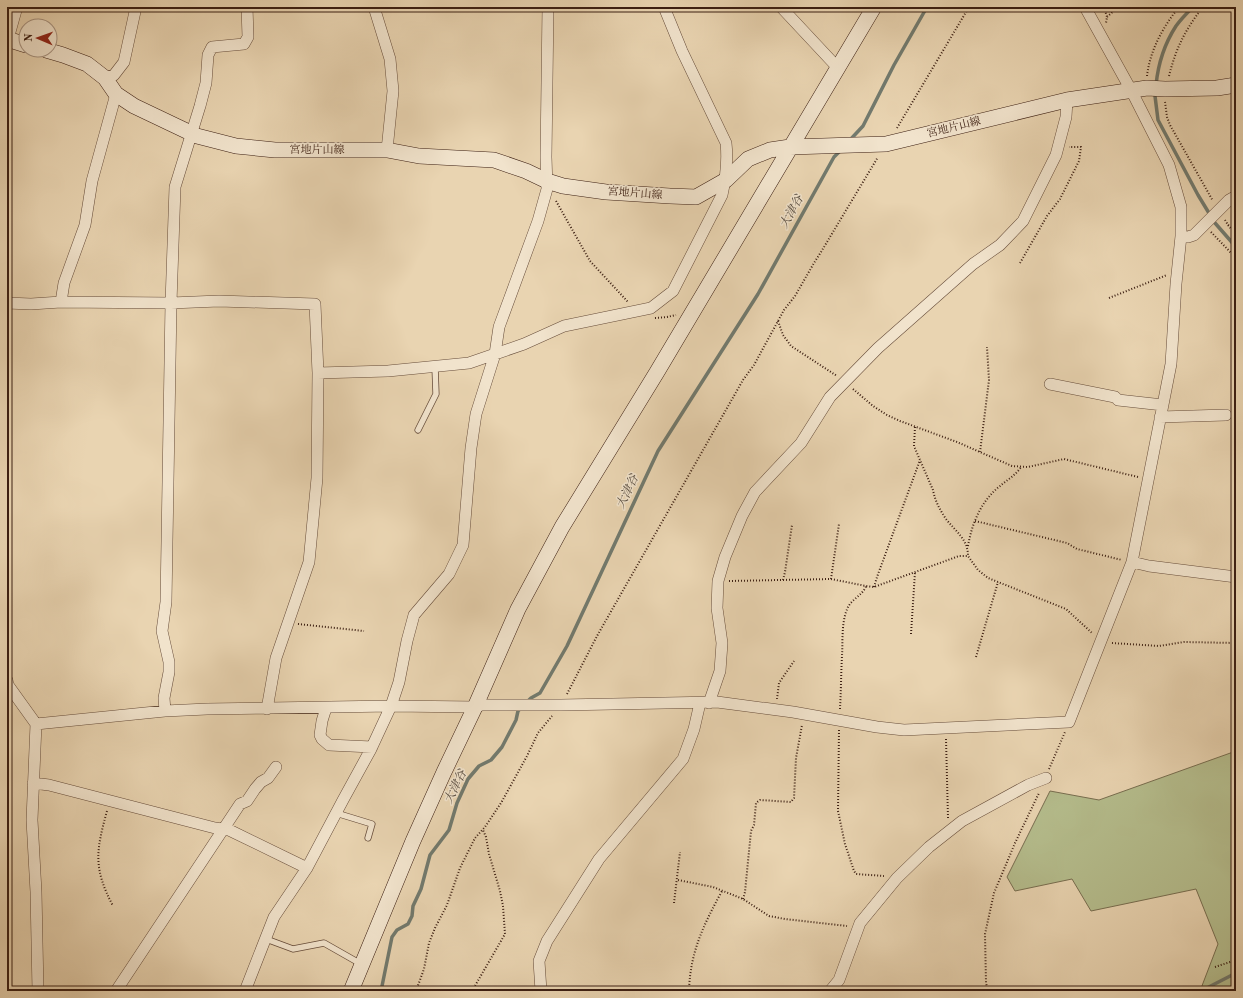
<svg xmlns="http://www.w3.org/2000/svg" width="1243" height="998" font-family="'Old Standard TT','Noto Serif JP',serif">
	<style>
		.green { fill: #b5bd8d; stroke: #786e50 }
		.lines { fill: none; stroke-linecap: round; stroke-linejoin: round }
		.stream { stroke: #727a6e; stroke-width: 3.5 }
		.lane-casing { stroke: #664c3a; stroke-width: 7 }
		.street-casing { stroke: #664c3a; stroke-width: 12 }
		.secondary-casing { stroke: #3b1e12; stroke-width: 16 }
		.path { stroke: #3b1e12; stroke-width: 2; stroke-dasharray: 1 2; stroke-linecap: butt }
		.lane { stroke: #f1e3cc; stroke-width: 5.5 }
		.street { stroke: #f1e3cc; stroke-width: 11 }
		.secondary { stroke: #f1e3cc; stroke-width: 15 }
		.labels { text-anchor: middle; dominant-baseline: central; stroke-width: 3; stroke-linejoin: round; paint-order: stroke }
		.street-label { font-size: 11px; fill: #3b1e12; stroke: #f1e3cc }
		.water-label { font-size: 12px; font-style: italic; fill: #574c40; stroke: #f1e3cc }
	</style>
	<rect width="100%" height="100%" fill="#e9d4b1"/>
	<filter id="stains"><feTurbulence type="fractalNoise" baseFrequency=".005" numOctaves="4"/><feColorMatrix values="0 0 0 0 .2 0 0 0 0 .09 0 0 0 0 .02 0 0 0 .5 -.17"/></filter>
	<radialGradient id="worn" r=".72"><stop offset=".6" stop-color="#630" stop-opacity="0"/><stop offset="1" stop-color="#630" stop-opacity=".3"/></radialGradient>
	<path class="green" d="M 1236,751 L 1236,991 L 1200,991 L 1218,944 L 1196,889 L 1091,911 L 1072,879 L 1015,891 L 1007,877 L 1050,791 L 1099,800 Z"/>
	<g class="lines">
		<path class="stream" d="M 1156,85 C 1158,65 1165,43 1176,26 C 1181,19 1187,13 1193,7
			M 1155,91 L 1155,96 L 1158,120 L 1198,195 L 1215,223 L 1236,247
			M 849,141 L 863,126 L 894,65 L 927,7
			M 527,702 L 531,698 L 540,693 L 567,646 L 658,451 L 758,294 L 834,157 L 841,150
			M 381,991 L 392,937 L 397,930 L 408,924 L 412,916 L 413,906 L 421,889 L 430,855 L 449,830 L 457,803 L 468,779 L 479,766 L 491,760 L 502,747 L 516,720 L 518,711 L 521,708
			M 1201,991 L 1236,973"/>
		<defs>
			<path id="lane" d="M 418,430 L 436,394 L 435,367
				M 336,813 L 372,824 L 368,838
				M 266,939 L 293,949 L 324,943 L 361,964"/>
			<path id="street" d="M 374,7 L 390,59 L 393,91 L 387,150
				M 781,7 L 838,68
				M 8,39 L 17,7
				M 105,78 L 114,75 L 124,62 L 136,7
				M 1181,236 L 1188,237 L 1194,235 L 1229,200 L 1236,196
				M 61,302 L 64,283 L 85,225 L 92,181 L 116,94
				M 7,303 L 31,304 L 61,302 L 171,303 L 219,301 L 315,304 L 318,373 L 317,478 L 309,562 L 276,658 L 267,709
				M 318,373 L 388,371 L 469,363 L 524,344 L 564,326 L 651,308 L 673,291 L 722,195 C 726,177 728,161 726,143 L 682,51 L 664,7
				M 1050,384 L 1115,397 L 1118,400 L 1163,405
				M 1160,417 L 1226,415
				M 1132,562 L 1149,566 L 1236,577
				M 7,680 L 8,685 L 36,724 L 32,820 L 36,892 L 38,991
				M 709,703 L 720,671 L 722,643 L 717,608 L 718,581 L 725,557 L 742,516 L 755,492 L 801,443 L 830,397 L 878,348 L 973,264 L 1000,245 L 1023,221 L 1056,155 L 1066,117 L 1067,100
				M 326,708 L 322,721 L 320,735 L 322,739 L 329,745 L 372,747
				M 165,711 L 164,698 L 169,672 L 169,662 L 162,631 L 166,602 L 171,303 L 175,187 L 200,106 L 206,83 L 208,55 L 212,47 L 244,44 L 248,37 L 247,7
				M 36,724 L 165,711 L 207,709 L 391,706 L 475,707 L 482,705 L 561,705 L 717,702 L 793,712 L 877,727 L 904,730 L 1069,722 L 1132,562 L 1171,364 L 1176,284 L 1181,236 L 1181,207 L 1169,165 L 1131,90 L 1085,7
				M 33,783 L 49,785 L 215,828 L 229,830 L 307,868
				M 116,991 L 240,804 L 247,801 L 255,789 L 261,782 L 268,778 L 276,767
				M 245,991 L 274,917 L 307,868 L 343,800 L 371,749 L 391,706 L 399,682 L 407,641 L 414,615 L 449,574 L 463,545 L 471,448 L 476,414 L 495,354 L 499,327 L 538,221 L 547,189 L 546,157 L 548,7
				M 541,991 L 539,961 L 547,941 L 599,859 L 683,759 L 694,729 L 700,703
				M 830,991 L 839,980 L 860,923 L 897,878 L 929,847 L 962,821 L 1028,785 L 1046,778"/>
			<path id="secondary" d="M 7,39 L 26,45
				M 46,50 L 63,55 L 87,64 L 105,78 L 116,94 L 134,106 L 197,136 L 236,146 L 275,150 L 387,150 L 419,156 L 494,160 L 526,171 L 547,181 L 563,186 L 606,192 L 670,196 L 696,197 L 726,180 L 748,159 L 770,150 L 790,147 L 886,144 L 1067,100 L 1147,88 L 1165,89 L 1217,88 L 1236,85
				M 351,991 L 413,841 L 444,772 L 475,707 L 518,609 L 562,527 L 657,372 L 874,7"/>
		</defs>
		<use href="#lane" class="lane-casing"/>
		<use href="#street" class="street-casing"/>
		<use href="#secondary" class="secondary-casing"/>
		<path class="path" d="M 1104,7 L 1107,17 L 1106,23
			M 1107,17 L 1118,7
			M 1147,76 C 1150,50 1163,27 1179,7
			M 1169,76 C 1176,48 1185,30 1203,7
			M 1165,102 L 1167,117 L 1170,125 L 1213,201
			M 897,128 L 969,7
			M 556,201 L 590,261 L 628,302
			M 1225,220 L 1228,225 L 1236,228
			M 1228,225 L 1236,235
			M 1211,232 L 1236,258
			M 1020,263 L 1047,216 L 1060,199 L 1079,161 L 1081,147 L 1069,147
			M 1109,298 L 1167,275
			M 655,318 L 667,317 L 676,315
			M 778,321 L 783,335 L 791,346 L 837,376
			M 853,389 L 873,406 L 887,415 L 900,421 L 957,442 L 1012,466 L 1028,467 L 1064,459 L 1138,477
			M 915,427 L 914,446 L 933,490 C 935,501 940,510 946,519 C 956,532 968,539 968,556
			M 980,452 L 989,380 L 987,347
			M 975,521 L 1067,543 L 1077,549 L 1122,560
			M 968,546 C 972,523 981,501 1000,486 C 1007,480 1016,475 1021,467
			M 831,579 L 839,524
			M 783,580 L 785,572 L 792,525
			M 729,581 L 831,579 L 866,586 L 874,587 L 959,556 L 968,556 L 978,570 L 988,578 L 1066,609 L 1092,633
			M 874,587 L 877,577 L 920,460
			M 298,624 L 364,631
			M 911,634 L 915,572
			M 1112,643 L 1159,646 L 1184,642 L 1236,643
			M 976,657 L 998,582
			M 567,694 L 597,636 L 743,380 L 754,365 L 784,310 L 795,296 L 814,263 L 821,252 L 878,157
			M 777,699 L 779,683 L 794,661
			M 840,709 C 841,692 841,674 842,656 C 843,640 841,622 848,607 C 852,599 863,595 866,586
			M 839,730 L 838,811 L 845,844 L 854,871 L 856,874 L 884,876
			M 946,739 L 948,818
			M 1049,769 L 1065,732
			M 107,811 C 96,851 93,868 113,906
			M 678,880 L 713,887 L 743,899 L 769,916 L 785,919 L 847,926
			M 743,899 L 745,892 L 751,831 L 754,825 L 756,803 L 760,800 L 791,802 L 794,798 L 796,758 L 802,725
			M 674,903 L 680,852
			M 1215,967 L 1236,960
			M 416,991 L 424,969 L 429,943 L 435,928 L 447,905 L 460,868 L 475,838 L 485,827 L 501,803 L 527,756 L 538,733 L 552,716
			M 472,991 L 505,934 L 503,906 L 500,891 L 489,854 L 486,837 L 483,830
			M 689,991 C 690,952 704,924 722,891
			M 988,991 L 986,983 L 985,934 L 994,893 L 1015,843 L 1039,793"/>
		<use href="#lane" class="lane"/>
		<use href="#street" class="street"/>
		<use href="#secondary" class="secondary"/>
	</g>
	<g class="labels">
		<g class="street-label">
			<text transform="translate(954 128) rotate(-14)">宮地片山線</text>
			<text x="317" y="150">宮地片山線</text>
			<text transform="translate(635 194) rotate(4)">宮地片山線</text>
		</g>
		<g class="water-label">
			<text transform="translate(792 212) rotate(-61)">大津谷</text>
			<text transform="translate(628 492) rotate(-65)">大津谷</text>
			<text transform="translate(456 787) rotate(-64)">大津谷</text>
		</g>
	</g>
	<rect width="1243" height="998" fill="none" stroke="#e9d4b1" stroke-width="24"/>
	<rect x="8" y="8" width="1227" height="982" fill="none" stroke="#3b1e12" stroke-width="2"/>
	<rect x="12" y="12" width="1219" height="974" fill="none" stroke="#3b1e12"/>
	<g transform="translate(38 38) rotate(272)"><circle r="19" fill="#f1e3cc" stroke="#a89482"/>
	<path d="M0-3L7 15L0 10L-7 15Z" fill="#8f2418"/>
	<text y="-6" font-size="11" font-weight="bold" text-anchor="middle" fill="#3b1e12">N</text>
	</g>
	<rect width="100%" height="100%" filter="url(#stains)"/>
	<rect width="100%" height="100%" fill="url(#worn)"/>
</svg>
